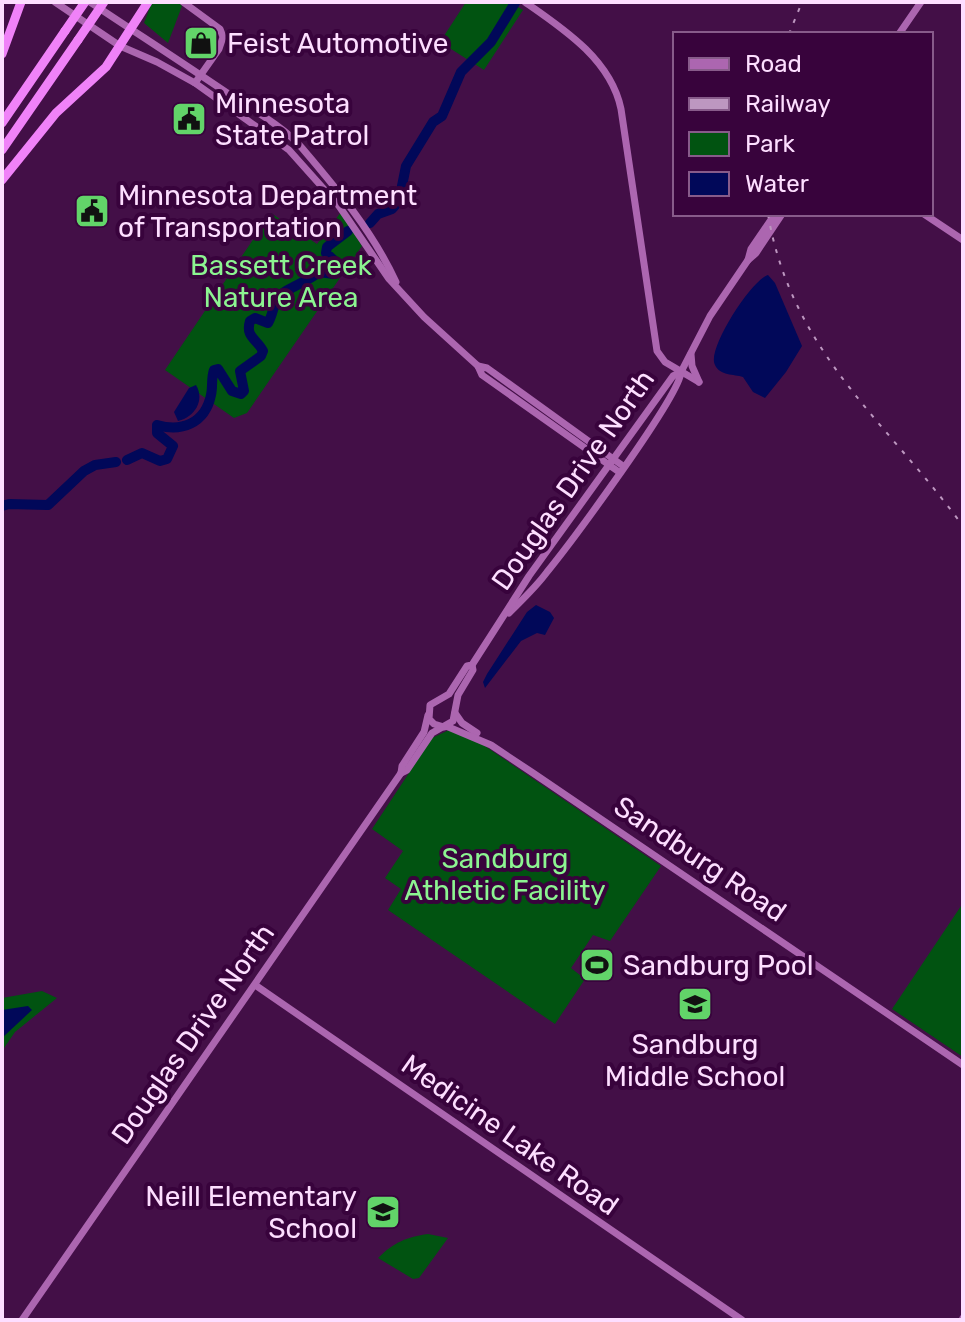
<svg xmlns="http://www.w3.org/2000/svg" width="965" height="1322" font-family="Rubik,sans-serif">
<rect width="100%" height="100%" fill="#430f47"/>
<g fill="#015311">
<path d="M 152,2 L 179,2 L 182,6 L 168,43 L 144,23 Z"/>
<path d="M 466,2 L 510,2 L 523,10 L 484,70 L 440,42 Z"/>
<path d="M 341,212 L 362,246 L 247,413 L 234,418 L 165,370 L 271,213 L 317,244 Z"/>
<path d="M 449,730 L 479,742 L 661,866 L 610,941 L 593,935 L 571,968 L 585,979 L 555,1024 L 388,910 L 401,889 L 385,878 L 403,851 L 372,829 L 432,738 Z"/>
<path d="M 963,903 L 963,1057 L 892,1009 Z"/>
<path d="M 42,991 L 57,998 L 15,1032 L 2,1051 L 2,998 Z"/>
<path d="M 428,1234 L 448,1238 L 419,1278 L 413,1279 L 378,1258 C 394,1242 407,1237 428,1234 Z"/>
</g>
<g fill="#010859">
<path d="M 768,275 L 775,283 L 802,346 L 786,372 L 765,398 L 753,392 L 743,377 C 734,374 720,376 715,365 C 706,350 752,279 768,275 Z"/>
<path d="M 196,385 C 205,400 195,417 178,421 L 174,412 L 189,388 Z"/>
<path d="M 536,605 L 550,612 L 554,618 L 545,635 L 537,633 L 521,641 L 485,688 L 483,682 L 487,674 L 527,612 Z"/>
<path d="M 28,1006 L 32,1010 L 2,1038 L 2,1010 Z"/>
</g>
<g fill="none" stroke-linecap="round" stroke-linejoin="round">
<g stroke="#010859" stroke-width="10">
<path d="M 370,223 L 378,214 L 392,209 L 399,201 L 406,166 L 433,122 L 442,116 L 461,72 L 491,42 L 515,3"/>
<path d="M 127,460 L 142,453 L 160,461 L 167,459 L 173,446 L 157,433 L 157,425 C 181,432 205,424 211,395 C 213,386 211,378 214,370 L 218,369 L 232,391 L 241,394 L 244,391 L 240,371 L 261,356 L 263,351 C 257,339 245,337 250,321 L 255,318 L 268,323 C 273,315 273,305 278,298 C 285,288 308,282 319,272 L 334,274 L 338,264 L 326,253 L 327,247 L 348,231"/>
<path d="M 2,506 L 9,504 L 48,505 L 84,471 L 95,465 L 116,462"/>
</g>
<g stroke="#ac66b0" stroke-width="7">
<path d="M 55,2 L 120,46 L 157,62 L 195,83 L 289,150 L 339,206 L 389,279 L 424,317 L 478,366 L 482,375 L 619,472"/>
<path d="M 90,2 C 138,34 186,65 233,97 C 255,111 285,128 302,148 C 337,189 373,232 396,282"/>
<path d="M 183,2 L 220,29 L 223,37 L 219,49 L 195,83"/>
<path d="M 525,2 C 564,29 611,60 621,109 L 657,351 L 665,362 L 699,382"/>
<path d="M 899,34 L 921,2"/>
<path d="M 775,214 L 751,249 L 748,260 L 756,253 L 782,214"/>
<path d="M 924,214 L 963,240"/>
<path d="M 691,354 L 692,366 L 699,382"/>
<path d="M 478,366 L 487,368 L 623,466"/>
<path d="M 509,613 C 522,600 536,587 547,572 C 569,545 680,396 681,372 L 710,316 L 748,260"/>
<path d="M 455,713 L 462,723 L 477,733"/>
<path d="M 446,726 L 491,745 L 533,773 L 963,1065"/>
<path d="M 444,727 L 434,724 L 429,719 L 430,705 L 449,694 L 467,666 L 472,665 L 529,576 L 673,376 L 681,372"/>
<path d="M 401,773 L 407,770 L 432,733 L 453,721 L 458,695 L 473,670 L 472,665"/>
<path d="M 255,985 L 742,1320"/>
<path d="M 22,1320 L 401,773 L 402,766 L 424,732 L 428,715"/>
<path d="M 962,1320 L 963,1318"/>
</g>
<g stroke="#f082f8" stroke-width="9">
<path d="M 2,54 L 21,2"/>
<path d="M 2,123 L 65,31"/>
<path d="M 2,150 L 78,40"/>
<path d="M 2,180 L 56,113 L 106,67 L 148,2"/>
</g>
<g stroke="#bd97c0" stroke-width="2" stroke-dasharray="4 8" stroke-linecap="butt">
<path d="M 789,34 L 802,2"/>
<path d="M 768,214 C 791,351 886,421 963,526"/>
</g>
<g stroke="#f082f8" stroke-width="9">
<path d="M 65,31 L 85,2"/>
<path d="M 78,40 L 104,2"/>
</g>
</g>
<defs>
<g id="shop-square" transform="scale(1.8)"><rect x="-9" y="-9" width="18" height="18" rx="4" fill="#62d469" stroke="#38033c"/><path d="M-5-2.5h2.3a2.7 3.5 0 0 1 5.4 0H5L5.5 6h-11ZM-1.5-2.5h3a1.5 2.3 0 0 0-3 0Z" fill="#111"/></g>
<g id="civic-square" transform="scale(1.8)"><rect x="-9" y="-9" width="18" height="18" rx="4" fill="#62d469" stroke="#38033c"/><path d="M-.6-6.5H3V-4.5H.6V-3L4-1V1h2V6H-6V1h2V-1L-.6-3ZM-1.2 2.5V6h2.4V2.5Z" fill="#111"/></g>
<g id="stadium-square" transform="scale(1.8)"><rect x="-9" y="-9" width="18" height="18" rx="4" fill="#62d469" stroke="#38033c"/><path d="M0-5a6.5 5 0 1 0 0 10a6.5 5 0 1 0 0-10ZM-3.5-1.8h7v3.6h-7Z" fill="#111"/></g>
<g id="school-square" transform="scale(1.8)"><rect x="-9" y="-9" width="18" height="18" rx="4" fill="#62d469" stroke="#38033c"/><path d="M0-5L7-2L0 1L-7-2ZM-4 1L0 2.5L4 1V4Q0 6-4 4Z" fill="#111"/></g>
</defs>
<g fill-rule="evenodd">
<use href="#shop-square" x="201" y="43"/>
<use href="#civic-square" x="189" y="119"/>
<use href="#civic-square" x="92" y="211"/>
<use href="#stadium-square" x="597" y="965"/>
<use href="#school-square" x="695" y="1004"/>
<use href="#school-square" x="383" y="1212"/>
</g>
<g text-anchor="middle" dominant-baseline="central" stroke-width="8" stroke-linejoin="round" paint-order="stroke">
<g font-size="28" fill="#fddeff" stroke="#38033c" text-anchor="start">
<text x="227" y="43">Feist Automotive</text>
<text x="215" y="103">Minnesota<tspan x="215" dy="32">State Patrol</tspan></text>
<text x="118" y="195">Minnesota Department<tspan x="118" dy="32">of Transportation</tspan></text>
<text x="623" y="965">Sandburg Pool</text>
<text x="695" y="1044" text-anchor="middle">Sandburg<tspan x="695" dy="32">Middle School</tspan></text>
<text x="357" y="1196" text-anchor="end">Neill Elementary<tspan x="357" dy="32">School</tspan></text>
</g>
<g font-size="28" fill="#8cf491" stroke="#38033c">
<text x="281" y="265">Bassett Creek<tspan x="281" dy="32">Nature Area</tspan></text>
<text x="505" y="858">Sandburg<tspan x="505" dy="32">Athletic Facility</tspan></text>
</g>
<g font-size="28" fill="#fddeff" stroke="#38033c">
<text transform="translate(573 480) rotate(-55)">Douglas Drive North</text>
<text transform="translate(700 859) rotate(34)">Sandburg Road</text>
<text transform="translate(193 1034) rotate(-55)">Douglas Drive North</text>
<text transform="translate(510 1135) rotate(35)">Medicine Lake Road</text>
</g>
</g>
<rect width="965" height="1322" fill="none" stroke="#fddeff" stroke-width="8"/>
<rect x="673" y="32" width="260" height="184" fill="#38033c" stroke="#875b8a" stroke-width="2"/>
<rect x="689" y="58" width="40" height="12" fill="#ac66b0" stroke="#875b8a" stroke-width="2"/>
<text x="745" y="72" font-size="24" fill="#fddeff">Road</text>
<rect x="689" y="98" width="40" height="12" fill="#bd97c0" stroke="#875b8a" stroke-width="2"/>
<text x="745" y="112" font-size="24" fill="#fddeff">Railway</text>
<rect x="689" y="132" width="40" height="24" fill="#015311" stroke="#875b8a" stroke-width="2"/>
<text x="745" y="152" font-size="24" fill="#fddeff">Park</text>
<rect x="689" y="172" width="40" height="24" fill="#010859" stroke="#875b8a" stroke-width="2"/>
<text x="745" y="192" font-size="24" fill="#fddeff">Water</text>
</svg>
